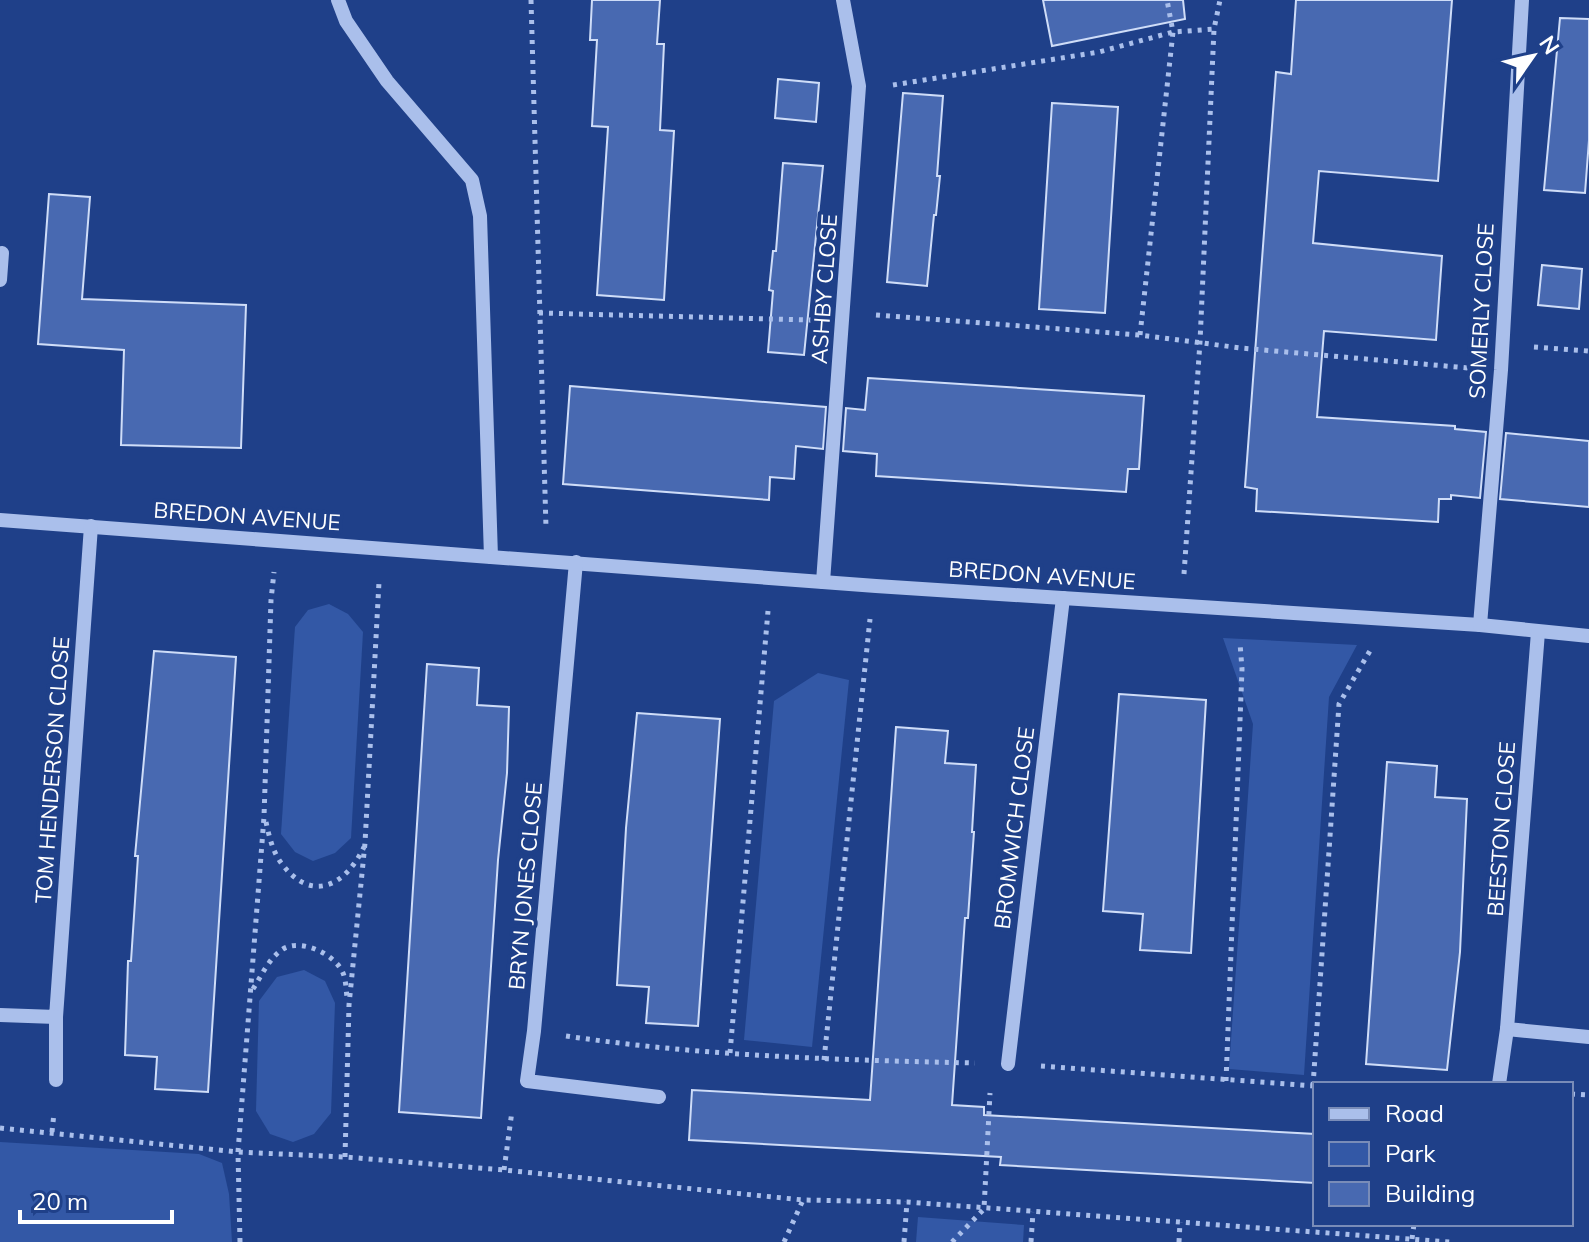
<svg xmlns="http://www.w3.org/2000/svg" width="1589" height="1242" font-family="Mulish,sans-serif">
<rect width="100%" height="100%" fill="#1f4089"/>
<g fill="#3358a6">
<path d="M 329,604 L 348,614 L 363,632 L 351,838 L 335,853 L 313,861 L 295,852 L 281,834 L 295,627 L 308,610 Z"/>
<path d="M 1223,638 L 1357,645 L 1329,697 L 1304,1075 L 1229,1069 L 1253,724 Z"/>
<path d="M 818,673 L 849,680 L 812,1047 L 744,1040 L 774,701 Z"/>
<path d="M 304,970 L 325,981 L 335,1003 L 331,1113 L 314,1134 L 293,1142 L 270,1134 L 256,1111 L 259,1001 L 277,977 Z"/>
<path d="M 0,1142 L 199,1154 L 222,1163 L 229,1194 L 232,1242 L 0,1242 Z"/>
<path d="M 918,1217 L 1024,1225 L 1023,1242 L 916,1242 Z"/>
</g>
<g fill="#4869b1" stroke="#cfddf8" stroke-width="2">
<path d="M 592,0 L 660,0 L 657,44 L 664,44 L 660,130 L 674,131 L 664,300 L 597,295 L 608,127 L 592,126 L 597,40 L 590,40 Z"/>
<path d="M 1043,0 L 1183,0 L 1185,19 L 1052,46 Z"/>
<path d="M 1296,0 L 1452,0 L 1438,181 L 1319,171 L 1313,243 L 1442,256 L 1436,340 L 1324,331 L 1317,417 L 1455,426 L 1455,429 L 1486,432 L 1480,498 L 1451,495 L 1451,499 L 1439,499 L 1438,522 L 1256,511 L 1257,489 L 1245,487 L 1276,72 L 1291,74 Z"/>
<path d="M 1560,18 L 1589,19 L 1589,140 L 1585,193 L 1544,190 Z"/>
<path d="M 778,79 L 819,83 L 816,122 L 775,118 Z"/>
<path d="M 903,93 L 943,96 L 937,176 L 940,176 L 936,215 L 934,215 L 927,286 L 887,282 Z"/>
<path d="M 1052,103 L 1118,107 L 1105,313 L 1039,309 Z"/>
<path d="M 783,163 L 823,166 L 804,355 L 768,352 L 773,291 L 769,290 L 773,251 L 776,251 Z"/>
<path d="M 49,194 L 90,197 L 82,299 L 246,305 L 241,448 L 121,445 L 124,350 L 38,344 Z"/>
<path d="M 1542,265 L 1582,269 L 1579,309 L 1538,305 Z"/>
<path d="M 868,378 L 1144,396 L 1139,469 L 1128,469 L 1126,492 L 876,476 L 877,454 L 843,451 L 846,408 L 865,410 Z"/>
<path d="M 570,386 L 826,407 L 823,449 L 796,446 L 794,479 L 770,477 L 769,500 L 563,484 Z"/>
<path d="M 1506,433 L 1589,441 L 1589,507 L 1500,499 Z"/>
<path d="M 154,651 L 236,657 L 208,1092 L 155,1089 L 157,1057 L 125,1055 L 128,961 L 131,961 L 138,856 L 135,856 Z"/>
<path d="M 427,664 L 479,668 L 477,705 L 509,707 L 507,773 L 498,860 L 481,1118 L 399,1112 Z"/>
<path d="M 1119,694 L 1206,700 L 1191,953 L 1140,950 L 1143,914 L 1103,911 Z"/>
<path d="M 637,713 L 720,719 L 698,1026 L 646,1023 L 649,987 L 617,985 L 626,828 Z"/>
<path d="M 896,727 L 948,731 L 945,763 L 976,765 L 972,832 L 974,832 L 968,918 L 965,918 L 952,1105 L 984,1107 L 984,1115 L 1315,1134 L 1315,1183 L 1000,1165 L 1001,1157 L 689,1140 L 692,1090 L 870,1100 Z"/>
<path d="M 1387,762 L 1437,766 L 1435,797 L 1467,799 L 1460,952 L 1447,1070 L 1366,1064 Z"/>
</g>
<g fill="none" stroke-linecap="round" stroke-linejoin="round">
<g stroke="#aabfeb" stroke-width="5" stroke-dasharray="4 6" stroke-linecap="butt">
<path d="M 531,0 L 546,528"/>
<path d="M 893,85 L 1099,52 L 1173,32 L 1214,29"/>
<path d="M 539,313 L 811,320"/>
<path d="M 876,315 L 1140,335 L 1241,348 L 1468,368"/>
<path d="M 1140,335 L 1173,32 L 1167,0"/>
<path d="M 1534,347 L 1589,351"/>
<path d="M 1184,574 L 1200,342 L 1214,29 L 1220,0"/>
<path d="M 266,822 C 269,836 273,853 282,864 C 312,904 346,885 364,847"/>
<path d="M 253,989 C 262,975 269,958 283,949 C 301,938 335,954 343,973 C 346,980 346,990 347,997"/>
<path d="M 566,1036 C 702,1056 838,1060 975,1063"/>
<path d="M 730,1053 L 768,611"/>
<path d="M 824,1060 L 870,619"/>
<path d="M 1041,1066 L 1315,1086"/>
<path d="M 1226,1081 L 1242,669 L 1240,643"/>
<path d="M 1313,1086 L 1339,704 L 1371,649"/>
<path d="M 1571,1094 L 1589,1095"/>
<path d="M 0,1128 L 238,1152 L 345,1157 L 504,1170 L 803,1200 L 907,1202 L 1450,1242"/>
<path d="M 52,1132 L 54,1113"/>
<path d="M 345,1157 L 349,1005 L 365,843 L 379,582"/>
<path d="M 504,1170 L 512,1111"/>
<path d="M 1412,1239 L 1414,1224"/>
<path d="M 240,1242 L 238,1152 L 264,817 L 271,600 L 274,572"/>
<path d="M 784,1242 L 803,1200"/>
<path d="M 904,1242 L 907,1202"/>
<path d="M 952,1242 L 984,1209 L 990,1093"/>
<path d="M 1031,1242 L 1033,1212"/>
<path d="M 1179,1242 L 1180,1222"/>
</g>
<g stroke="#aabfeb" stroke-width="14">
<path d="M 338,0 L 346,21 L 387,81 L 472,180 L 480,216 L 491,557"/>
<path d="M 0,280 L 2,253"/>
<path d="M 0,520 L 876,586 L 1480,625 L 1589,636"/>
<path d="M 576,562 L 534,1031 L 527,1081 L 659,1097"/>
<path d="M 823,582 L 859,86 L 843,0"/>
<path d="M 1480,625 L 1501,370 L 1522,0"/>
<path d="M 1538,632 L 1507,1029 L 1589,1037"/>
<path d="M 0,1015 L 56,1017 L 91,526"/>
<path d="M 1008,1064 L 1063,598"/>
<path d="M 56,1080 L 56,1017"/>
<path d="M 1499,1084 L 1507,1029"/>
</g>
</g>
<g text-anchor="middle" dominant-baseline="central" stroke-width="8" stroke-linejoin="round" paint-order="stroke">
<g font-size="22" fill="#fff" stroke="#1f4089">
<text transform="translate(824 289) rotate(-86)">ASHBY CLOSE</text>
<text transform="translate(1481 311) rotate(-87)">SOMERLY CLOSE</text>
<text transform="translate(247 516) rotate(4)">BREDON AVENUE</text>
<text transform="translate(1042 575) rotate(4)">BREDON AVENUE</text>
<text transform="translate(52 770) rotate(-86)">TOM HENDERSON CLOSE</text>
<text transform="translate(1014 828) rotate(-83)">BROMWICH CLOSE</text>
<text transform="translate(1501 829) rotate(-86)">BEESTON CLOSE</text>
<text transform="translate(525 886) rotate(-85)">BRYN JONES CLOSE</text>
</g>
</g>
<rect x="1313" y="1082" width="260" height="144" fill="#1f4089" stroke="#798cb8" stroke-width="2"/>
<rect x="1329" y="1108" width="40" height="12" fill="#aabfeb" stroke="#798cb8" stroke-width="2"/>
<text x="1385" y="1122" font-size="24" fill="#ffffff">Road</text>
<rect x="1329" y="1142" width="40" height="24" fill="#3358a6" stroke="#798cb8" stroke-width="2"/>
<text x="1385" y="1162" font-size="24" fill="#ffffff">Park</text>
<rect x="1329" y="1182" width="40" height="24" fill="#4869b1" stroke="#798cb8" stroke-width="2"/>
<text x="1385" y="1202" font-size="24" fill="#ffffff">Building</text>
<g transform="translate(1533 56) rotate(56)" stroke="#1f4089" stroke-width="6" paint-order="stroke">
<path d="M0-6L14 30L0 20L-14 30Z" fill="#ffffff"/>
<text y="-12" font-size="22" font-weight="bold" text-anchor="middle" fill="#ffffff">N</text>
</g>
<path d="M20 1210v12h152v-12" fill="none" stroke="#ffffff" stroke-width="4"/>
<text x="32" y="1210" font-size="24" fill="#ffffff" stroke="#1f4089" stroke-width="6" paint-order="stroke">20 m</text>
</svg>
